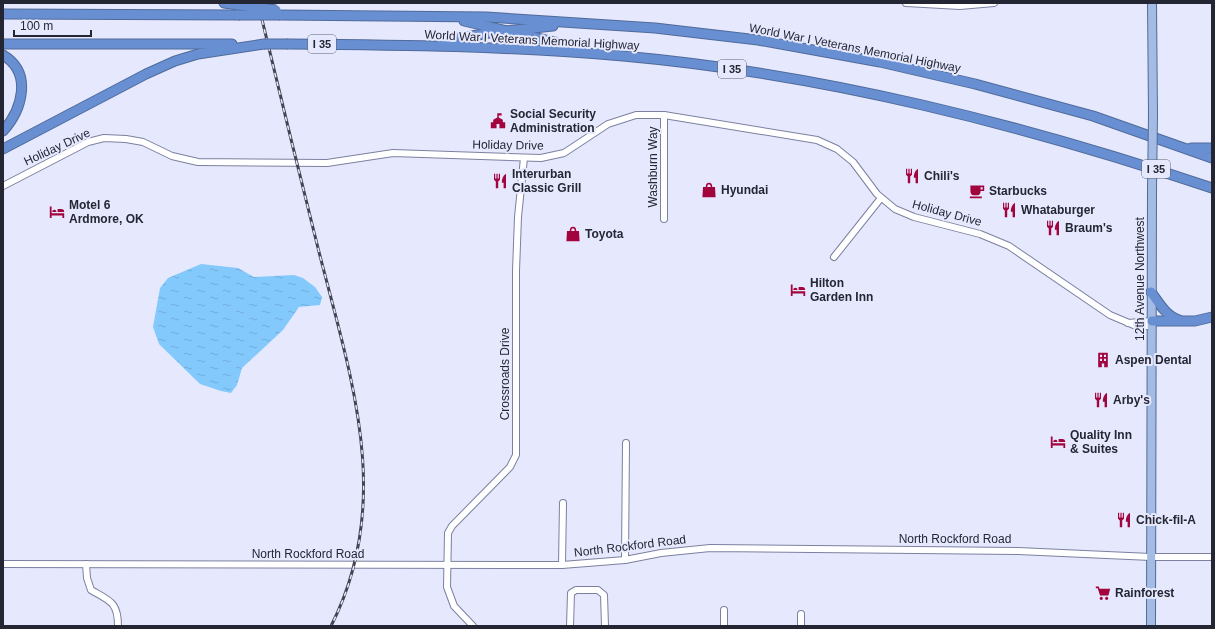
<svg xmlns="http://www.w3.org/2000/svg" width="1215" height="629" font-family="Arial,sans-serif">
<defs>
<pattern id="water-ripples" width="26" height="14" patternUnits="userSpaceOnUse"><rect width="26" height="14" fill="#84c9fc"/><path d="M2 4q2-2 4 0t4 0M15 11q2-2 4 0t4 0" fill="none" stroke="#72acd8"/></pattern>
</defs>
<rect width="100%" height="100%" fill="#e6e9fe"/>
<path fill="url(#water-ripples)" d="M 201,264 L 238,268 L 254,277 L 294,275 L 303,278 L 315,287 L 322,297 L 320,305 L 299,307 L 283,330 L 242,368 L 237,385 L 231,393 L 221,391 L 200,384 L 159,344 L 153,327 L 160,288 L 168,278 Z"/>
<g fill="none" stroke-linecap="round" stroke-linejoin="round">
<g stroke="#7b809f" stroke-width="8">
<g id="minor">
<path d="M 906,3 L 960,6 L 994,3"/>
<path d="M 3,186 L 88,142 L 104,138 L 126,139 L 143,142 L 172,156 L 198,162 L 327,163 L 393,153 L 541,158 L 564,153 L 608,124 L 636,115 L 664,115 L 817,140 L 837,149 L 853,162 L 877,194 L 895,209 L 914,217 L 980,234 L 1009,246 L 1110,315 L 1136,326 L 1152,326"/>
<path d="M 664,219 L 664,115"/>
<path d="M 834,257 L 881,198"/>
<path d="M 1128,323 L 1152,321"/>
<path d="M 625,560 L 626,443"/>
<path d="M 3,564 L 562,565 L 625,560 L 661,553 L 710,548 L 1018,551 L 1151,557 L 1212,557"/>
<path d="M 86,564 L 87,578 L 91,590 C 110,601 118,602 118,626"/>
<path d="M 562,565 L 563,503"/>
<path d="M 724,610 L 724,626"/>
<path d="M 801,614 L 801,626"/>
<path d="M 473,626 L 454,606 L 447,587 L 448,533 L 452,526 L 510,467 L 516,455 L 516,271 L 518,217 L 524,158"/>
<path d="M 570,626 L 571,593 L 576,590 L 598,590 L 604,595 L 605,626"/>
</g>
</g>
<g stroke="#506a9a" stroke-width="10">
<g id="major">
<path d="M 1152,3 L 1153,114"/>
<path d="M 1151,626 L 1152,189"/>
</g>
</g>
<g stroke="#506a9a" stroke-width="11">
<g id="highway">
<path d="M 224,3 L 239,5"/>
<path d="M 3,14 L 238,15"/>
<path d="M 280,15 L 486,17 L 655,28 L 758,40 L 880,62 L 975,84 L 1093,116 L 1212,158"/>
<path d="M 464,21 L 580,48"/>
<path d="M 443,41 L 495,32 L 553,26"/>
<path d="M 3,44 L 232,44"/>
<path d="M 288,44 C 400,45 511,46 623,56 C 824,74 1021,124 1212,188"/>
<path d="M 3,55 C 33,73 22,110 3,131"/>
<path d="M 1191,148 L 1212,148"/>
<path d="M 3,149 L 146,74 L 175,61 L 198,54 L 264,44"/>
<path d="M 1151,292 C 1159,303 1166,316 1179,320"/>
<path d="M 1152,321 L 1195,321 L 1212,317"/>
</g>
</g>
<use href="#minor" stroke="#fff" stroke-width="6"/>
<use href="#major" stroke="#a4bce3" stroke-width="8"/>
<use href="#highway" stroke="#688fd1" stroke-width="9"/>
<g stroke="#424452" stroke-width="3">
<path id="rail" d="M 258,3 C 277,83 297,164 317,244 C 349,372 396,499 331,626"/>
</g>
<use href="#rail" stroke="#e6e9fe" stroke-width="1.5" stroke-dasharray="4.5" stroke-linecap="butt"/>
<g stroke="#506a9a" stroke-width="10" stroke-linecap="butt">
<path id="major-bridge" d="M 1152,189 L 1153,114"/>
</g>
<g stroke="#506a9a" stroke-width="11" stroke-linecap="butt">
<g id="highway-bridge">
<path d="M 239,5 L 276,10"/>
<path d="M 238,15 L 280,15"/>
<path d="M 264,44 L 288,44"/>
</g>
</g>
<use href="#major-bridge" stroke="#a4bce3" stroke-width="8"/>
<use href="#highway-bridge" stroke="#688fd1" stroke-width="9"/>
</g>
<defs>
<g id="civic-bare" transform="scale(1.2)"><path d="M-.6-6.5H3V-4.5H.6V-3L4-1V1h2V6H-6V1h2V-1L-.6-3ZM-1.2 2.5V6h2.4V2.5Z" fill="#a2043e" stroke="#e6e9fe" stroke-width="2.5" paint-order="stroke"/></g>
<g id="restaurant-bare" transform="scale(1.2)"><path d="M-5-6h1v4h1v-4h1v4h1v-4h1v5L-1.5 .5V6h-2V.5L-5-1ZM5-6V6H3V1.5H1.5Q1.5-4 5-6Z" fill="#a2043e" stroke="#e6e9fe" stroke-width="2.5" paint-order="stroke"/></g>
<g id="shop-bare" transform="scale(1.2)"><path d="M-5-2.5h2.3a2.7 3.5 0 0 1 5.4 0H5L5.5 6h-11ZM-1.5-2.5h3a1.5 2.3 0 0 0-3 0Z" fill="#a2043e" stroke="#e6e9fe" stroke-width="2.5" paint-order="stroke"/></g>
<g id="cafe-bare" transform="scale(1.2)"><path d="M-5.5-4.5H6V0H3Q3 3.5 0 3.5H-2.5Q-5.5 3.5-5.5 0ZM3-3.2v2h1.7v-2ZM-6 4.5H4V6H-6Z" fill="#a2043e" stroke="#e6e9fe" stroke-width="2.5" paint-order="stroke"/></g>
<g id="hotel-bare" transform="scale(1.2)"><path d="M-6-4.5h1.5V1H6V5H4.5V3h-9V5H-6ZM-4 0a1.8 1.8 0 1 1 3.6 0ZM.5 0V-2.5h3Q6-2.5 6 0Z" fill="#a2043e" stroke="#e6e9fe" stroke-width="2.5" paint-order="stroke"/></g>
<g id="building-bare" transform="scale(1.2)"><path d="M-4-6H4V6H1V3H-1V6H-4ZM-2.5-4.3h1.7v1.8h-1.7ZM.8-4.3h1.7v1.8H.8ZM-2.5-1h1.7V.8h-1.7ZM.8-1h1.7V.8H.8Z" fill="#a2043e" stroke="#e6e9fe" stroke-width="2.5" paint-order="stroke"/></g>
<g id="supermarket-bare" transform="scale(1.2)"><path d="M-6-5.5h2.5l.6 2H6L4.5 2H-2.5L-4.4-4H-6ZM-1.5 3.2a1.3 1.3 0 1 0 .1 0ZM3 3.2a1.3 1.3 0 1 0 .1 0Z" fill="#a2043e" stroke="#e6e9fe" stroke-width="2.5" paint-order="stroke"/></g>
</defs>
<g fill-rule="evenodd">
<use href="#civic-bare" x="498" y="121"/>
<use href="#restaurant-bare" x="912" y="176"/>
<use href="#restaurant-bare" x="500" y="181"/>
<use href="#shop-bare" x="709" y="190"/>
<use href="#cafe-bare" x="977" y="191"/>
<use href="#restaurant-bare" x="1009" y="210"/>
<use href="#hotel-bare" x="57" y="212"/>
<use href="#restaurant-bare" x="1053" y="228"/>
<use href="#shop-bare" x="573" y="234"/>
<use href="#hotel-bare" x="798" y="290"/>
<use href="#building-bare" x="1103" y="360"/>
<use href="#restaurant-bare" x="1101" y="400"/>
<use href="#hotel-bare" x="1058" y="442"/>
<use href="#restaurant-bare" x="1124" y="520"/>
<use href="#supermarket-bare" x="1103" y="593"/>
</g>
<g text-anchor="middle" dominant-baseline="central" stroke-width="4" stroke-linejoin="round" paint-order="stroke">
<g fill="#e6e9fe" stroke="#5e6070" stroke-width="1">
<rect x="308" y="35" width="28" height="18" rx="3"/>
<rect x="718" y="60" width="28" height="18" rx="3"/>
<rect x="1142" y="160" width="28" height="18" rx="3"/>
</g>
<g font-size="11" font-weight="bold" fill="#242633">
<text x="322" y="44">I 35</text>
<text x="732" y="69">I 35</text>
<text x="1156" y="169">I 35</text>
</g>
<g font-size="12" fill="#242633" stroke="#e6e9fe">
<text transform="translate(532 40) rotate(3)">World War I Veterans Memorial Highway</text>
<text transform="translate(855 48) rotate(11)">World War I Veterans Memorial Highway</text>
<text transform="translate(508 145) rotate(1)">Holiday Drive</text>
<text transform="translate(57 147) rotate(-25)">Holiday Drive</text>
<text transform="translate(653 167) rotate(-90)">Washburn Way</text>
<text transform="translate(947 213) rotate(15)">Holiday Drive</text>
<text transform="translate(1140 279) rotate(-90)">12th Avenue Northwest</text>
<text transform="translate(505 374) rotate(-90)">Crossroads Drive</text>
<text x="955" y="539">North Rockford Road</text>
<text transform="translate(630 546) rotate(-7)">North Rockford Road</text>
<text x="308" y="554">North Rockford Road</text>
</g>
<g font-size="12" font-weight="bold" fill="#242633" stroke="#e6e9fe" text-anchor="start">
<text x="510" y="114">Social Security<tspan x="510" dy="14">Administration</tspan></text>
<text x="512" y="174">Interurban<tspan x="512" dy="14">Classic Grill</tspan></text>
<text x="924" y="176">Chili's</text>
<text x="721" y="190">Hyundai</text>
<text x="989" y="191">Starbucks</text>
<text x="69" y="205">Motel 6<tspan x="69" dy="14">Ardmore, OK</tspan></text>
<text x="1021" y="210">Whataburger</text>
<text x="1065" y="228">Braum's</text>
<text x="585" y="234">Toyota</text>
<text x="810" y="283">Hilton<tspan x="810" dy="14">Garden Inn</tspan></text>
<text x="1115" y="360">Aspen Dental</text>
<text x="1113" y="400">Arby's</text>
<text x="1070" y="435">Quality Inn<tspan x="1070" dy="14">&amp; Suites</tspan></text>
<text x="1136" y="520">Chick-fil-A</text>
<text x="1115" y="593">Rainforest</text>
</g>
</g>
<rect width="1215" height="629" fill="none" stroke="#242633" stroke-width="8"/>
<path d="M14 30v6h77v-6" fill="none" stroke="#242633" stroke-width="2"/>
<text x="20" y="30" font-size="12" fill="#242633" stroke="#e6e9fe" stroke-width="3" paint-order="stroke">100 m</text>
</svg>
